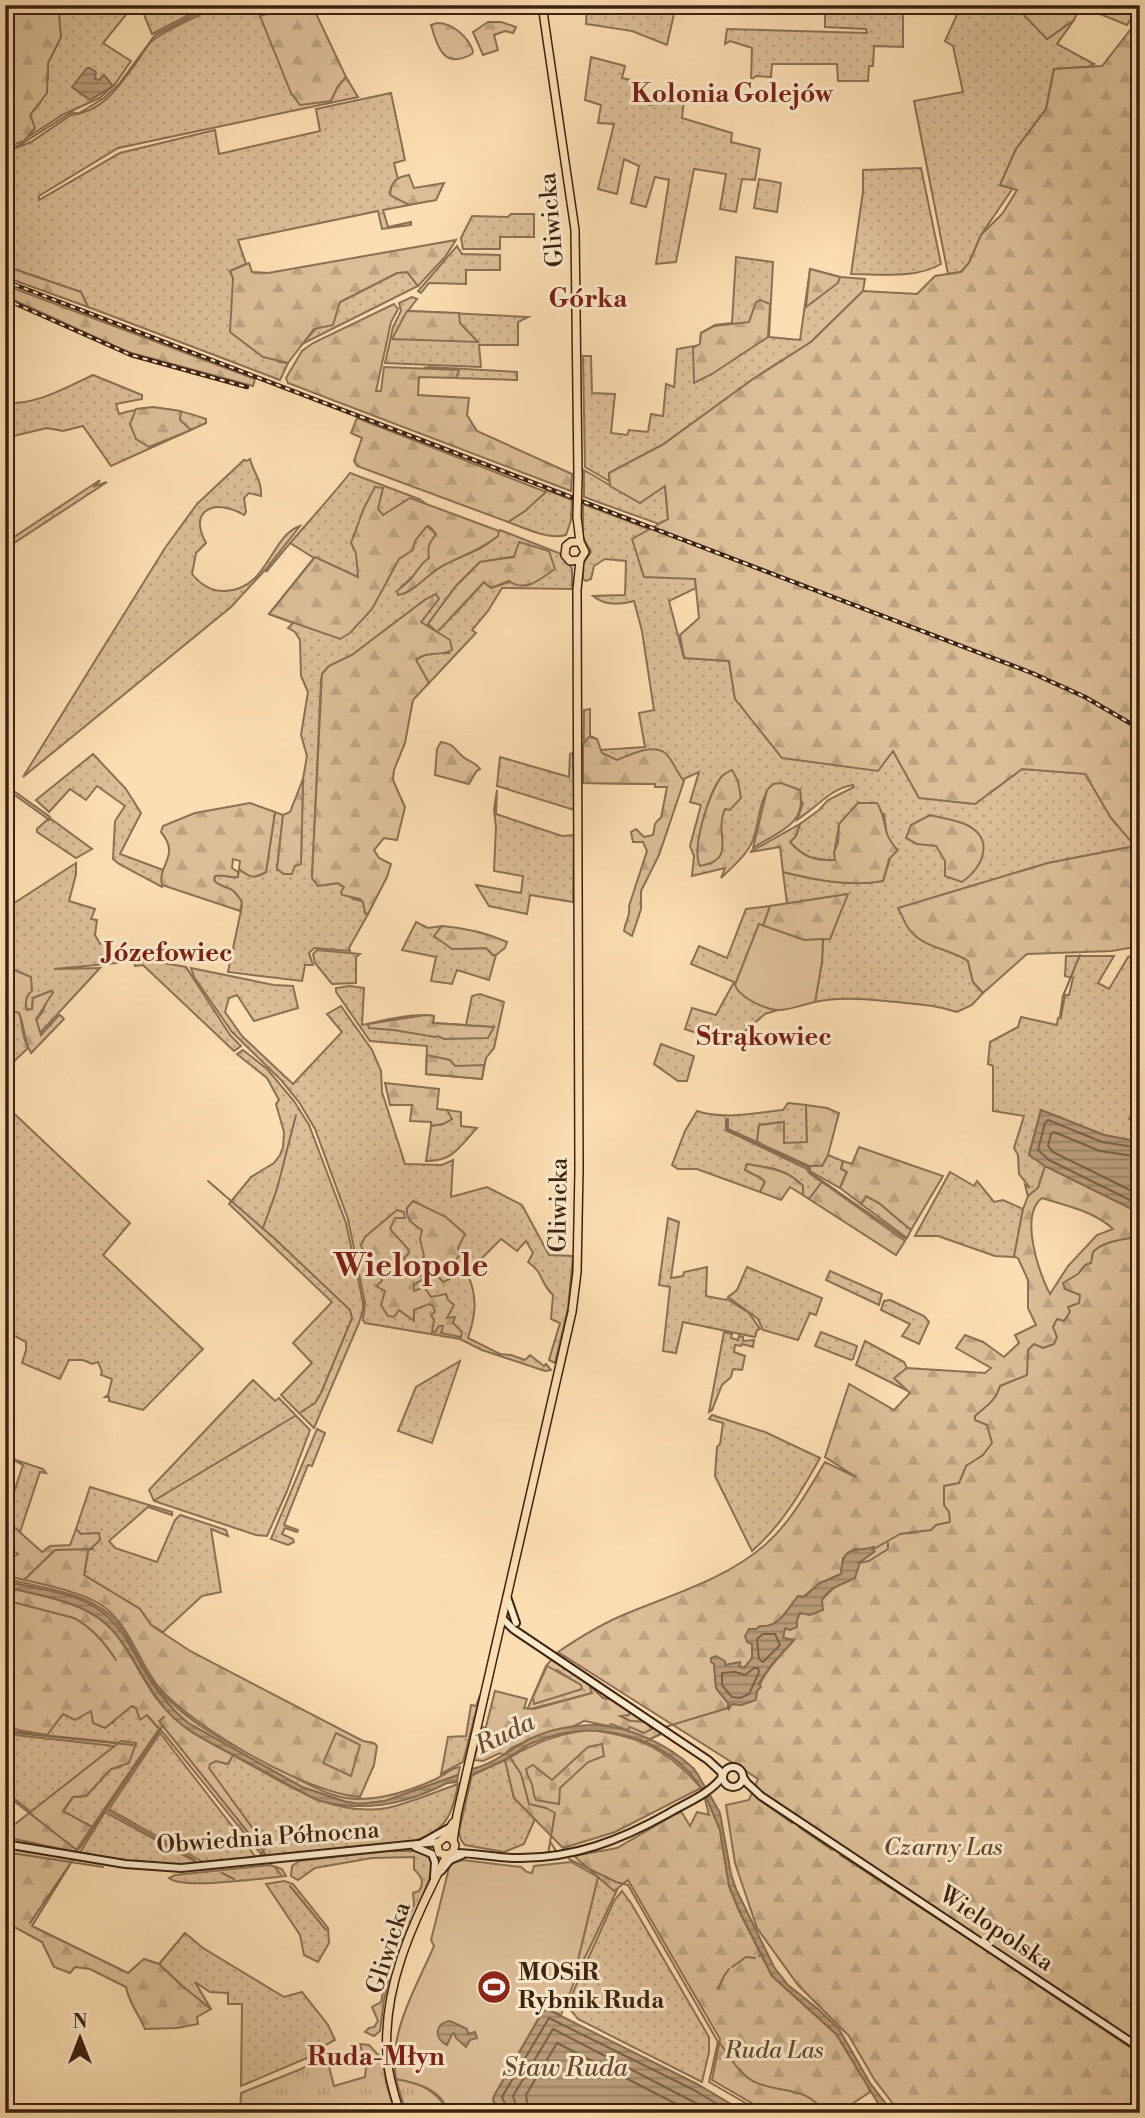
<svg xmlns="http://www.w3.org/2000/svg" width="1145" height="2118" font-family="'Libre Bodoni',serif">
<defs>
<pattern id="grass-dots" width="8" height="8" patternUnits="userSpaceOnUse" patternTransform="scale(1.75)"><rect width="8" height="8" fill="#dbbe96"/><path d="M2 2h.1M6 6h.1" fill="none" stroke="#bda380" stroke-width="1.8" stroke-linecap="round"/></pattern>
<pattern id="forest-firs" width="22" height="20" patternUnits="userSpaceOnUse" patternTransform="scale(1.75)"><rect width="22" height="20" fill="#dbbe96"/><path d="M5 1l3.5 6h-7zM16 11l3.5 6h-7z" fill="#bda380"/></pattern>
<pattern id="cemetery-stones" width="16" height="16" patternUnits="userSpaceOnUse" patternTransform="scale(1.75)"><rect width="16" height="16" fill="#dbbe96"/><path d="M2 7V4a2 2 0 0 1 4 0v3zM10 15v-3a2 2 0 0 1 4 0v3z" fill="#bda380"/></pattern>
<pattern id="park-tufts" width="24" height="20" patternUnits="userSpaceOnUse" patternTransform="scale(1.75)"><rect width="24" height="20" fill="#dbbe96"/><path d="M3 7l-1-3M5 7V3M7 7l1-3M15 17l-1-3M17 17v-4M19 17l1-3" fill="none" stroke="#bda380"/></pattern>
<pattern id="water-rules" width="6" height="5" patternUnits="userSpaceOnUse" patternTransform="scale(1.75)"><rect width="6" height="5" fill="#ba9e7a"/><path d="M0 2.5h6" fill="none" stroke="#988063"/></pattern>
</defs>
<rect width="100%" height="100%" fill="#fbdeb1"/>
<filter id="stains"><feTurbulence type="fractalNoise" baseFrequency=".00286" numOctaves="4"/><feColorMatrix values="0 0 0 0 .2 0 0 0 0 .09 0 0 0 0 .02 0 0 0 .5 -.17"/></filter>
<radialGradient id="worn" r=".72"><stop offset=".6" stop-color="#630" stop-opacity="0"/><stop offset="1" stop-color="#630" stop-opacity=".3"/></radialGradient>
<g fill="url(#grass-dots)" stroke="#8c7053" stroke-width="2" fill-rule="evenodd">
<path d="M 58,5 L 134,5 L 103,43 L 131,61 L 115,84 L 100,98 L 64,114 L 28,137 L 35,128 L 30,115 L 40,103 L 48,78 L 48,63 L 61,37 Z"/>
<path d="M 140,5 L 208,5 L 152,34 Z"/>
<path d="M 220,5 L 299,5 L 260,17 L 338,86 L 346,77 L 358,97 L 118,148 L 39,196 L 39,200 L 120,153 L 215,130 L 219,154 L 320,131 L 316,109 L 391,93 L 405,160 L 394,163 L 398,179 L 391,187 L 390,194 L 409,205 L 383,210 L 388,227 L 411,222 L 411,225 L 382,229 L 378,211 L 238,240 L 246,264 L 230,271 L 279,362 L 288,363 L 280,380 L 88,307 L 81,292 L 5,266 L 5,152 L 31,142 L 71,115 C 106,111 120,84 139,59 C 143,53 147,45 152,41 C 164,30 203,14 220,5 Z"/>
<path d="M 587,5 L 676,5 L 667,45 L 632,31 L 586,24 Z"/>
<path d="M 825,5 L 903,5 L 903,47 L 874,46 L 873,66 L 869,66 L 868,81 L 838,81 L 837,64 L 772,64 L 771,77 L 756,76 L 751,80 L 752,48 L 730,41 L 725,44 L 727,29 L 867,33 L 866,29 L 825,27 Z"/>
<path d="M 956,5 L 1022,5 L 1047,39 L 1074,20 L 1057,44 L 1094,64 L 1088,67 L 1054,69 L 1046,109 L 1016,149 L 1000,185 L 1013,188 L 981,235 L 969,263 L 961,272 L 948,274 L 914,101 L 963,92 L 953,46 L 945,41 L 960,8 Z"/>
<path d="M 591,57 L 625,66 L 622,78 L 640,82 L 636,102 L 652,105 L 655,94 L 684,100 L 682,118 L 732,133 L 731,142 L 760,149 L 755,180 L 742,179 L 736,212 L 720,209 L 726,174 L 694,169 L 676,262 L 656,264 L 669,180 L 655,177 L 646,207 L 631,203 L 639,166 L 624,159 L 617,194 L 598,189 L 614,124 L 598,123 L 601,105 L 585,100 Z"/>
<path d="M 921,168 L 941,264 C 916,279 879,274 851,274 L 863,192 L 863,170 Z"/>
<path d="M 759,179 L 781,183 L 777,212 L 754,208 Z"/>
<path d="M 511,214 L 534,214 L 534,237 L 500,237 L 500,249 L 463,249 L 461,238 L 472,216 L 508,217 Z"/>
<path d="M 457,246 L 462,254 L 500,255 L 500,270 L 466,270 L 466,284 L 429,283 L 421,293 L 418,291 Z"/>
<path d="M 736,257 L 773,262 L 769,337 L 800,340 L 810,269 L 840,277 L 865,279 L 863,291 L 811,342 L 753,379 L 662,445 L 609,473 L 609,481 L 585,467 L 583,356 L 591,356 L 592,393 L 615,394 L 611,433 L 627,435 L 629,430 L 648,432 L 651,414 L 663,416 L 666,384 L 674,387 L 677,349 L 700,345 L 701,333 L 715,325 L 732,323 Z"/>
<path d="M 407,272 L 418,286 L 302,344 L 340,302 L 397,273 Z"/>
<path d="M 412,297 L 417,299 L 408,311 L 528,317 L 518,322 L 518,345 L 479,345 L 481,367 L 385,363 L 393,327 L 401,311 L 399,303 Z"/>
<path d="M 429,367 L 517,372 L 517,380 L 456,378 L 459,370 L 424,368 Z"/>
<path d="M 93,375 L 142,395 L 142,399 L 116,404 L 119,414 C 150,404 176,408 206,419 L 206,423 L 111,466 L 83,426 L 63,431 L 47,428 L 5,438 L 5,403 C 37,405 65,388 93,375 Z"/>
<path d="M 250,459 C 253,472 262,480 261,496 L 249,493 L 244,498 L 246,512 L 244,515 C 216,498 187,509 206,543 L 196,553 L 192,574 C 200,584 212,592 225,591 C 269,589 270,536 300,526 L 266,569 L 231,607 L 23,777 L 165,548 L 197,504 L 244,460 L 247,461 Z"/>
<path d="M 584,470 L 639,502 L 665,486 L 668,519 L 659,524 L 584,497 Z"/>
<path d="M 350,473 L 419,499 L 425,503 L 427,526 L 436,534 C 434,541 432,552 429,557 C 424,566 410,580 401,587 L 404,594 C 418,585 430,572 445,564 C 463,555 490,549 500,530 L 559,553 L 572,568 L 572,589 L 502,588 L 488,611 L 472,630 L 476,633 L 429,683 L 416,660 L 428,653 L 449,653 L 421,622 L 438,599 L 426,599 L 352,655 L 329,666 L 322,674 L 321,681 L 312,878 L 318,886 L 338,883 L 344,887 L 351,898 L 364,902 L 365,913 L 368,914 L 349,948 L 350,951 L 314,948 L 309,953 L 313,965 L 305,965 L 302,981 L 228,972 L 242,906 L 232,890 L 214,882 L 215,876 C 223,874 229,878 238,877 L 239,869 C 251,878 253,879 266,872 L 275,812 L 283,815 L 277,870 L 301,863 L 303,779 L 307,756 L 301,735 L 308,692 L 301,676 L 300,640 L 295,632 L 288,628 L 293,623 L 269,614 L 314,558 L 290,543 L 266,572 C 293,538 323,507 350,473 ZM 548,551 L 554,568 L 491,588 L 484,582 L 454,615 L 428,624 L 456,586 L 480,562 Z"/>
<path d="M 100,480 L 95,486 L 107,482 L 5,549 L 5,543 Z"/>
<path d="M 546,490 L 572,500 L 571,520 L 566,535 C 549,540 524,528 508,522 L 525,511 Z"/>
<path d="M 583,504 L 656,532 L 695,578 L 696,588 L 669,601 L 684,658 L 729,661 L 735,699 L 893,751 L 919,797 L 975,804 L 1022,769 L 1085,773 L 1111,818 L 1136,846 L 1048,863 L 899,908 C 917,950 936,939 968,961 L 973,982 L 983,993 L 972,1005 L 957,1012 C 933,1004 911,1004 886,1001 C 862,999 839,997 815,1002 L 822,962 L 823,939 L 830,939 L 847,894 L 787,904 L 783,872 C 815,880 850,887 883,881 L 890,859 L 884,814 L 839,824 C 838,836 833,849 835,860 C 815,861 803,857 790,842 L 796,836 L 800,824 L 819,810 L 828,800 L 854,787 L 853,785 C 831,788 816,808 797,820 L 803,803 L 773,784 C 758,800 760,820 753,840 C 747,855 732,867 721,878 L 725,868 L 692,876 L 694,856 L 690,846 L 701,805 L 690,802 L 699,772 L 666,787 L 655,787 L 655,784 L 583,783 L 584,710 L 590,709 L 590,736 L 597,739 L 600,750 L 645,747 L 639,713 L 654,710 L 642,631 L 634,601 C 620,605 605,606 593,596 L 625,595 L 626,561 L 605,559 L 594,566 L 591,579 L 586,581 L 583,579 L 583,564 L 591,552 L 583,537 Z"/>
<path d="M 573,753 L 574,810 L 497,786 L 500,757 L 569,777 L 570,754 Z"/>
<path d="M 93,754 L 126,789 L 141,813 L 120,854 L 163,870 L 162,887 L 119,864 L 113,859 L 115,821 L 125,806 L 97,786 L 86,800 L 70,789 L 49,812 L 36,800 Z"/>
<path d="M 10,790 L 15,792 L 50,817 L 49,820 L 51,819 L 92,849 L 76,858 L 37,832 L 37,829 L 48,819 L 16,796 L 12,795 L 5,801 L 5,794 Z"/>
<path d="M 497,790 L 496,814 L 562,836 L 574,835 L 573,902 L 530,895 L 527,914 L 489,906 L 476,885 L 521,893 L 523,876 L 494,871 L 496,827 L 494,810 Z"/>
<path d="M 76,863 L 76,874 L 69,901 L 95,909 L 91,919 L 97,920 L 95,935 L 100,944 L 104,942 L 118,963 L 54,969 L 100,968 L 40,1033 L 36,1019 L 42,1013 L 51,991 L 33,998 L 32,1009 L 27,1010 L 25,1003 L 28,994 L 22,974 L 5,967 L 5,909 Z"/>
<path d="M 770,906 L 763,926 L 759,924 L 735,985 L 778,1010 L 765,1014 L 732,1042 L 723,1042 L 685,1029 L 692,1008 L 716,1015 L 734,982 L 691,964 L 699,946 L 727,958 L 746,909 Z"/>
<path d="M 416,922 L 428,928 L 442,926 L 434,937 L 462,949 L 486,948 L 493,955 L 496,955 L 489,980 L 457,970 L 452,984 L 431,981 L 436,957 L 402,950 Z"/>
<path d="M 317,950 L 360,954 L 356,957 L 356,983 L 332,984 L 315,963 L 313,954 Z"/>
<path d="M 1140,952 L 1140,993 L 1136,1001 L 1140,1004 L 1140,1100 L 1129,1119 L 1140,1127 L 1140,1142 L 1104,1135 L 1041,1110 L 1029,1154 L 1045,1166 L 1038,1188 L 1028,1196 L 1025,1185 L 1030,1188 L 1019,1174 L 1018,1155 L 1014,1148 L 1024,1116 L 993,1111 L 993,1066 L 988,1064 L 990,1042 L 1018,1027 L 1021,1017 L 1057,1025 L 1058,1018 L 1061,1017 L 1065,995 L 1069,995 L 1073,978 L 1065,976 L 1066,956 L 1114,956 L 1098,983 L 1109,989 L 1128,957 Z"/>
<path d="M 134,962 L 158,962 L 186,967 L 230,1035 L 241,1046 L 234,1051 L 143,965 L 135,966 Z"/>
<path d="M 191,968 L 274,985 L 293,986 L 298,1008 L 254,1021 L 237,995 L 229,998 L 225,1012 L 242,1036 L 293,1084 L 342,1032 L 327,1014 L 341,1006 L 372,1050 L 381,1071 L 382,1092 L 405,1164 L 442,1165 L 453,1160 L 451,1197 L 487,1187 L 522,1205 L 549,1255 L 573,1256 L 568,1308 L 555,1363 L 549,1360 L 560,1323 L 551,1319 L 553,1295 C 539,1282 545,1274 528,1262 L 533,1253 L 526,1241 L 517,1251 L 501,1239 L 467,1273 C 478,1297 476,1314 468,1338 L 500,1354 L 511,1355 L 525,1360 L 530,1355 L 544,1366 L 546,1364 L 551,1370 L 545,1371 L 482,1350 L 460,1339 L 365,1323 L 363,1320 L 365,1303 L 348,1219 L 315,1129 L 299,1102 L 282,1081 L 232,1032 L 194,977 Z"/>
<path d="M 350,986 L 364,988 L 362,1025 C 385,1020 410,1013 434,1016 L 433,1023 L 466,1025 L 472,996 L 480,994 L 504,1002 L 494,1048 L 486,1058 L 482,1079 L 426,1074 L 427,1046 L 370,1041 L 336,992 L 336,988 Z"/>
<path d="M 5,989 C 25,1003 18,1029 28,1048 L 7,1068 L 5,1020 L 8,1014 L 5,1010 Z"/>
<path d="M 661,1044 L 694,1056 L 687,1081 L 678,1081 L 654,1064 Z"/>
<path d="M 243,1050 L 267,1069 L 294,1101 L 309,1125 L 346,1223 L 363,1302 L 363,1310 L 359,1323 L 314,1428 L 281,1395 L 312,1363 L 293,1343 L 332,1302 L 229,1204 L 251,1177 L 274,1163 L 280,1155 L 283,1147 L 284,1132 L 276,1104 L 279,1100 L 267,1078 L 237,1054 Z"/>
<path d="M 788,1103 L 806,1105 L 807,1143 L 784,1143 L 783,1122 L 759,1125 L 757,1142 L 728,1129 L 728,1119 L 726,1119 L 726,1130 L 807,1169 L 809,1173 L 822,1182 L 809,1199 L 803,1195 L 803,1186 C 787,1169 769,1167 747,1165 L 745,1170 L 761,1178 L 765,1182 L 760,1192 L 697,1169 L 678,1169 L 672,1165 L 685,1131 L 697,1111 C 724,1120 755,1113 783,1110 Z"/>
<path d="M 5,1105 L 130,1223 L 103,1255 L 203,1349 L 143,1410 L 109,1401 L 109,1397 L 105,1397 L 108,1395 L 112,1379 L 101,1375 L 102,1372 L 98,1362 L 92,1364 L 83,1360 L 69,1360 L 60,1379 L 22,1363 L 26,1350 L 26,1342 L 15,1336 L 9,1338 L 7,1343 L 5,1341 Z"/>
<path d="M 447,1110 L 461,1112 L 461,1126 L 477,1128 C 459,1147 454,1161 426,1161 L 431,1126 L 443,1124 L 451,1119 Z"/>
<path d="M 828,1155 L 843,1161 L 841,1169 L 847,1171 L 840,1188 L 810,1171 L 810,1165 L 822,1166 Z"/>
<path d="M 950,1172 L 974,1186 L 977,1181 L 994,1202 L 1003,1200 L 1023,1209 L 1014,1257 L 995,1256 L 938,1236 L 915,1236 Z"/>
<path d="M 866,1196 L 879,1203 L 911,1230 L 907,1238 L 861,1204 Z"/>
<path d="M 668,1218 L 679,1222 L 671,1278 L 683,1276 L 684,1272 L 707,1267 L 706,1296 L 726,1300 L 727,1299 L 749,1313 L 760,1329 L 757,1330 L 755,1337 L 683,1322 L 676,1353 L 663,1351 L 670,1287 L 659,1285 Z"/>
<path d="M 747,1267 L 822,1298 L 816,1315 L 810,1313 L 798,1340 L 763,1330 L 758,1319 L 728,1297 L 737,1290 Z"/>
<path d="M 830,1271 L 882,1294 L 879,1305 L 826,1280 Z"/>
<path d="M 890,1300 L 924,1316 L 929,1322 L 919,1344 L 902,1336 L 910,1324 L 881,1310 L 884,1301 Z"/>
<path d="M 724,1332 L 732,1334 L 731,1338 L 738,1340 L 739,1336 L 743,1337 L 743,1341 L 754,1340 L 753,1347 L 742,1344 L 741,1346 L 735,1345 L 734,1352 L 745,1356 L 742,1370 L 733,1369 L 731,1377 L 722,1385 L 712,1410 L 709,1412 Z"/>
<path d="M 821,1332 L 857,1346 L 853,1359 L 851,1360 L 815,1346 Z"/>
<path d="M 865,1341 L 904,1362 L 907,1368 L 895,1379 L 910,1392 L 856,1365 Z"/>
<path d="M 460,1361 L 432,1443 L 398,1431 L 416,1387 Z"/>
<path d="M 253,1380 L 275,1401 L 279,1398 L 310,1430 L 287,1491 L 267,1536 L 256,1535 L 154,1501 L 149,1490 Z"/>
<path d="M 712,1415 L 765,1432 L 820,1458 C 801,1492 782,1525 752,1551 L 715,1476 L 717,1447 L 720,1444 L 723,1423 L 709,1419 Z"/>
<path d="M 317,1429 L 325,1433 L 312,1466 L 308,1465 L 284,1525 L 298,1530 L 297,1532 L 285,1528 L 282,1534 L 293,1539 L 294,1542 L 288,1545 L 271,1539 Z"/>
<path d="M 10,1458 L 43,1469 L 46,1473 L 40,1472 L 20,1532 L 5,1519 L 23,1465 Z"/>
<path d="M 90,1487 L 172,1512 L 172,1515 L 148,1507 L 109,1541 L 115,1548 L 157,1562 L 175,1520 L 180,1515 L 226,1530 L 228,1536 L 211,1529 L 221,1592 L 202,1596 L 163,1632 L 151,1625 L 140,1609 L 84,1575 L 88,1551 L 100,1540 L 98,1533 L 81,1534 L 76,1529 Z"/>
<path d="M 5,1578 C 39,1588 83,1591 110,1615 C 131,1635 139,1665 157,1687 C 191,1728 238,1748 285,1772 C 309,1784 331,1799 359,1799 C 386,1799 412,1790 436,1779 C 444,1775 451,1768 460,1767 L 458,1775 L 385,1801 L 360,1804 L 346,1802 L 302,1787 L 188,1723 L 176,1713 L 151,1681 L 126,1639 L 88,1604 L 64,1595 L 5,1581 Z"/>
<path d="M 552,1659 L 559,1663 L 664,1733 L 648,1740 L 627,1730 L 630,1726 L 644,1733 L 646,1722 L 630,1721 L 618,1715 L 630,1711 L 613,1700 L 603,1699 L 590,1685 L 592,1693 L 527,1710 L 546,1666 ZM 557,1670 L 580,1685 L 582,1689 L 535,1703 Z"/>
<path d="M 480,1695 L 463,1762 L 441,1774 L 448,1737 L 466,1736 L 471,1705 L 476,1706 Z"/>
<path d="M 131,1706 L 136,1708 L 140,1719 L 147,1715 L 159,1729 L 92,1827 L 63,1812 L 73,1797 L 86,1796 L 111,1769 L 120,1767 L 136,1744 L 122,1741 L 119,1743 L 5,1731 L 5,1721 L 18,1730 L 47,1735 L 63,1714 L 91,1710 L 113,1723 L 117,1717 Z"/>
<path d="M 160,1733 L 246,1844 L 256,1858 L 203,1862 L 109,1809 Z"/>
<path d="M 5,1734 L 115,1746 L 31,1812 L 6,1792 L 12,1786 L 14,1776 L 5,1764 Z"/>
<path d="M 233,1755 C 280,1780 330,1818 387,1808 C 410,1803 435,1792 458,1784 C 452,1816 446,1830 414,1841 L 267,1857 L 261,1854 L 266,1846 L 208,1768 L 209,1764 L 216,1761 L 228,1764 Z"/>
<path d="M 505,1760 L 514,1798 L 535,1819 L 524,1844 L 504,1852 L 465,1845 L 461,1840 L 459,1832 L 472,1775 Z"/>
<path d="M 105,1812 L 198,1863 C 158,1868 118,1860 79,1854 Z"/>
<path d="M 386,1851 L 422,1851 L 428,1854 L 433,1868 L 421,1901 L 395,1956 L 384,2000 L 380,2031 L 374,2036 L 365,2032 L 369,2028 L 374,2027 L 378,2021 L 372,2007 L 381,2002 L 391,1954 L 414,1904 L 413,1893 L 419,1891 C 425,1882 421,1876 414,1869 L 414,1857 L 372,1858 L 315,1868 L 298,1880 L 291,1876 L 292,1866 L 299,1861 Z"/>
<path d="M 270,1865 L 282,1869 L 286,1876 C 265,1878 182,1890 169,1878 L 175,1875 Z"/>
<path d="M 598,1877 L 614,1890 L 618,1888 L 579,1970 L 577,1964 Z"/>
<path d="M 284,1881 L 293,1884 L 328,1928 L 329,1943 L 318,1962 L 304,1955 L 300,1935 L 266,1884 Z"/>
<path d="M 622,1891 L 631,1903 L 709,2037 L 709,2052 L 702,2082 L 578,2019 L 569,2008 L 573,1992 L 614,1901 Z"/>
<path d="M 185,1933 L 203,1948 L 284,1997 L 302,1992 L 328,2025 L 335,2040 L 318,2049 L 319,2053 L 241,2086 L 242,2004 L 228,2004 L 228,1993 L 210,1992 L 195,1982 L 211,2009 L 181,1985 L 159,1964 Z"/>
</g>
<g fill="url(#forest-firs)" stroke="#8c7053" stroke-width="2" fill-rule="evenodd">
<path d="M 5,5 L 58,5 L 61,37 L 48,63 L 47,93 L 30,115 L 35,128 L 24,141 L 5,148 Z"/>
<path d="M 299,5 L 312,5 L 346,77 L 338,86 L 331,101 L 300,105 L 291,93 L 260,16 Z"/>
<path d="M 1022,5 L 1140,5 L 1140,946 L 1112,951 L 1027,954 L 983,993 L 973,982 L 968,961 C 950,949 921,947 909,929 C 904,922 902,915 898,908 L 1048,863 L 1135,846 L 1111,818 L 1085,774 L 1022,769 L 975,804 L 919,798 L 893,751 L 878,771 L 782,758 L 735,699 L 729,661 L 684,658 L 680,635 L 699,618 L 695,579 L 644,577 L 632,539 L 668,519 L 665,486 L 640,503 L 610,486 L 609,473 L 664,444 L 753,379 L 811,342 L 863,291 L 917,294 L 935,276 L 961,272 L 969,263 L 981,235 L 1003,213 L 1017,190 L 1000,185 L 1016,149 L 1046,109 L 1054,69 L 1102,66 L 1131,29 L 1137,10 L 1127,25 L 1080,6 L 1074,20 L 1047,39 L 1023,14 Z"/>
<path d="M 488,22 L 501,22 L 516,27 L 513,33 L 505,31 L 494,35 L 498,50 L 483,55 L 473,32 Z"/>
<path d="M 437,23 C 453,23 468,37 473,51 L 472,54 C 444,70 437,47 431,25 Z"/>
<path d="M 409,175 L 414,188 L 444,183 L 436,200 L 409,205 L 390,195 C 391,181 397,177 409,175 Z"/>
<path d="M 456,240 L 445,257 L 418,286 L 407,272 L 397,273 L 340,302 L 333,325 L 314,329 L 288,363 L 263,357 L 230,332 L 233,278 L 230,271 L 249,263 L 252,272 L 268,273 Z"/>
<path d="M 5,266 L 81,292 L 88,307 L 5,277 Z"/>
<path d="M 810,269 L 840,277 L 838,283 L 806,307 Z"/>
<path d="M 5,285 L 255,379 L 253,386 L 128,352 L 5,296 Z"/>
<path d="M 760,300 L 770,304 L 768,337 L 712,374 L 694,383 L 693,348 L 700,344 L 701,333 L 714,326 L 749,322 L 756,302 Z"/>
<path d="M 394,304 L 398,309 L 391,322 L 376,391 L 381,391 L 384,367 L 459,370 L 456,378 L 419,377 L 418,395 L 469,398 L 467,415 L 477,431 L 572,474 L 571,491 L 288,383 L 286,378 L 302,351 L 313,343 Z"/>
<path d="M 407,311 L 459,313 L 460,323 L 478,342 L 392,339 Z"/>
<path d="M 153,407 L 181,411 L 180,420 L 191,430 L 149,447 L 136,439 L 130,424 L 136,409 Z"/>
<path d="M 357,418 L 546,492 L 525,511 L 508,522 L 357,466 L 354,461 L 362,438 L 351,433 Z"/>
<path d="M 375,487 L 383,488 L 378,509 L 383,515 L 410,498 L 499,531 L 498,536 C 481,550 463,555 444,565 C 428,573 417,591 398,595 L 397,591 L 410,580 L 423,563 L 429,558 C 427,546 429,544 436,534 L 430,527 L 427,526 L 415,541 L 413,550 L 399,559 L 372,609 L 350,633 L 340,639 L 269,614 L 315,557 L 358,577 L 356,553 L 351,543 L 364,508 Z"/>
<path d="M 519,542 L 549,551 L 555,569 C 540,579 526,593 509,581 L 491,588 L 484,582 L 442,627 L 437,632 L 428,624 L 456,586 L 480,562 L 514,557 Z"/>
<path d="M 436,594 L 439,599 L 421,622 L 450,640 L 452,650 C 440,657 427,650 416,660 L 429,683 L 413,700 L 405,743 L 394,770 L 393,780 L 405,807 L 397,840 L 384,838 L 374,850 L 379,858 L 391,864 L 387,877 L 368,914 L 365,913 L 363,902 L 360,899 L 342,895 L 341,892 L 344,887 L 338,883 L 318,886 L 312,878 L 322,674 L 329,666 L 352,655 L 426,599 Z"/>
<path d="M 589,737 L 597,739 L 602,753 L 617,760 C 629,755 653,743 665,753 C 673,760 677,773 684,781 L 659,855 L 641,891 L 641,909 L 632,936 L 624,931 C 625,921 631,917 629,906 L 647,851 L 643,842 L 633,842 L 631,832 L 636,829 L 644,837 L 653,835 C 655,828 653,822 661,818 L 667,787 L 655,787 L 655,784 L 583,783 L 583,744 Z"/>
<path d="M 441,742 C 454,745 452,746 461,755 C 467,762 474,760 480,769 L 476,772 L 469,784 L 435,775 L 437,749 Z"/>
<path d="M 732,770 L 738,781 L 741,798 L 730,810 L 725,809 C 713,834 739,859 700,866 C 691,849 709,792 722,776 C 725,773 728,772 732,770 Z"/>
<path d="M 303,779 L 301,864 L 295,866 L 292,874 L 284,874 L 277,869 L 283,815 L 290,812 Z"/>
<path d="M 781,783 L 800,790 C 807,825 779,831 753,848 L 767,790 L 773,784 Z"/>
<path d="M 250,803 L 275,812 L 266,872 C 253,879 251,878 239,869 L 240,861 L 233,859 L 232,868 L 238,872 L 238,877 C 229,878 223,874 215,876 L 214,880 C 219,887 225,886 232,890 C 236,892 239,898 242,902 L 240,911 L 162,885 C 157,865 181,856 161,832 L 163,826 L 195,813 Z"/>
<path d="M 858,803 L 877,803 C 889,823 880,832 898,850 L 889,859 L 883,881 C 850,887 815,880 783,872 L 780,847 L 750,852 L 800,824 L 796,836 L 790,842 C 803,857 815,861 835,860 L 834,852 L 838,843 L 839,824 Z"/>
<path d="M 930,815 C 942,818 957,820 967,825 C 996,840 982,868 962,882 L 945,876 L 945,861 L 936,846 L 917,844 L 906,838 L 911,825 Z"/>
<path d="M 848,894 L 830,939 L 804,940 L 763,926 L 770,906 Z"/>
<path d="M 442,926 C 466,928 485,932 507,942 L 505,948 L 496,955 L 493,955 L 486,948 L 452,949 L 434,936 Z"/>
<path d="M 5,966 L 31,977 L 32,991 C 25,996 25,1003 27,1010 L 32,1009 L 33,998 L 51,991 L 53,993 C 46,1002 43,1010 36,1019 L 41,1035 L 58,1016 L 60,1015 L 64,1019 L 31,1053 C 23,1039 25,1026 19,1013 L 13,1011 L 10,1004 L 13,995 L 5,989 Z"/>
<path d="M 425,1015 L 434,1016 L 433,1023 L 494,1027 L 488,1038 L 444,1039 L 438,1036 L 435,1037 L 394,1030 L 369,1028 L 368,1024 Z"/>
<path d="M 427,1055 L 450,1060 L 455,1066 L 484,1065 L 482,1079 L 426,1074 Z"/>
<path d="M 385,1083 L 439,1089 L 437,1109 L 447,1110 L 452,1119 L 443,1124 L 431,1126 L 431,1122 L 410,1121 L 412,1105 L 390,1105 Z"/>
<path d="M 806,1105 L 827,1108 L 839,1113 L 828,1155 L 822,1166 L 809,1166 L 757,1142 L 759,1125 L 784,1122 L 784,1143 L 807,1142 Z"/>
<path d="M 859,1147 L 943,1176 L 911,1230 L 879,1203 L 866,1196 L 861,1204 L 840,1188 L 847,1172 L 841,1169 L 843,1161 L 852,1164 Z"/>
<path d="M 747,1164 C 769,1168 787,1169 803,1186 L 803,1195 L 790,1187 L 781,1200 L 760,1192 L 765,1182 L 761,1178 L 745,1170 Z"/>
<path d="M 1045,1166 L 1140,1213 L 1140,2113 L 900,2113 L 874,2079 L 849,2036 L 798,1985 L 757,1928 L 735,1863 L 726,1805 L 749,1800 L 758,1779 L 558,1652 C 580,1637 603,1623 628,1613 C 676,1593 726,1579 766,1544 C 791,1522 808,1490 825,1462 L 856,1477 L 825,1457 L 849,1384 L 894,1410 L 910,1393 L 894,1378 L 907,1368 L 985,1373 L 991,1368 L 956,1348 L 965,1335 L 983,1342 L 1004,1357 L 1019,1343 L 1015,1335 L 1036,1325 L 1028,1308 L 1028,1280 L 1018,1258 L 1014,1257 L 1023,1209 L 1028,1196 L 1038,1188 ZM 1042,1198 C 1066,1206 1094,1211 1113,1229 L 1097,1235 L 1068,1266 L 1050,1294 C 1039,1274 1019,1215 1042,1198 ZM 855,1549 L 874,1552 C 854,1564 838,1585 821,1600 C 816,1605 808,1607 802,1612 C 797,1616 794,1624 790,1630 L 785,1628 L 783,1638 L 794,1640 C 778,1659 760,1674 755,1700 L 741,1705 L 732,1704 L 728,1707 L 728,1703 L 716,1688 L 714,1663 L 725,1665 L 740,1663 L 739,1666 L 744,1668 L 752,1658 L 752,1644 L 760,1626 C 779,1628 787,1610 798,1596 L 803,1597 L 820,1583 L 841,1574 L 843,1558 Z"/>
<path d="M 822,1182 L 905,1241 L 896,1255 L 809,1199 Z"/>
<path d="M 413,1201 L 446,1217 L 465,1234 L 458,1248 L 460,1254 L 451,1267 L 450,1279 L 443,1282 L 430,1267 L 426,1274 L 418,1267 L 424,1256 L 420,1239 L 422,1230 C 413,1224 406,1220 407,1208 Z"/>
<path d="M 397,1210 L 404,1212 L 405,1218 L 395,1218 L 390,1229 L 408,1249 L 409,1253 L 404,1258 L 411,1278 L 423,1275 L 422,1280 L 414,1284 L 414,1291 L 424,1287 L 431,1297 L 446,1294 L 448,1300 L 454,1305 L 447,1318 L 455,1317 L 453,1323 L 462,1332 L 461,1337 L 441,1333 L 443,1326 L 439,1326 L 435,1332 L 432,1332 L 434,1320 L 431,1315 L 435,1312 L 433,1306 L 429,1304 L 414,1310 L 414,1321 L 399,1310 L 394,1317 L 388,1316 L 381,1305 L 385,1291 L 376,1286 L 382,1281 L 382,1277 L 369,1271 L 361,1245 L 365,1237 Z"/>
<path d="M 5,1519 L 42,1552 L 50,1546 L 70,1545 L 76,1529 L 81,1534 L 99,1533 L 100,1540 L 88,1551 L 84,1575 L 140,1609 L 151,1625 L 190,1651 L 363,1741 L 374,1743 L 377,1746 L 374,1765 L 360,1797 C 306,1793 191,1727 157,1685 C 137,1659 128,1620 98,1603 C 73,1589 33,1583 5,1575 L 5,1564 L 11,1565 L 12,1558 L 18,1554 L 5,1545 Z"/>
<path d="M 5,1587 C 34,1594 66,1599 92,1614 C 123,1630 136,1671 156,1698 C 176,1725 204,1740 233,1755 L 228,1764 L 216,1761 L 210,1764 L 209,1768 L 266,1847 L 261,1854 L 164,1734 L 147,1715 L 140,1720 L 136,1708 L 132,1706 L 105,1728 L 93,1723 L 91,1711 L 75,1720 L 63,1714 L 47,1735 L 18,1730 L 5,1721 Z"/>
<path d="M 547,1666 L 581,1685 L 582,1689 L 534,1704 L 533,1697 Z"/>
<path d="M 589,1685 L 603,1698 L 614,1700 L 630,1711 L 629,1715 L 620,1716 L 630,1721 L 646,1722 L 652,1729 L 644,1733 L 630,1727 L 627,1730 L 611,1724 L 609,1726 L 584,1721 L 574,1726 L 538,1736 L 511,1748 L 504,1755 L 500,1753 L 483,1761 L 474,1760 L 481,1728 L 486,1727 L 495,1691 L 527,1699 L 524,1708 L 534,1709 L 592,1693 Z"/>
<path d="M 590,1730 C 640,1736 667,1749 701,1788 L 615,1832 L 563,1848 L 514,1798 L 505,1760 C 535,1743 555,1734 590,1730 Z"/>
<path d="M 121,1741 L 136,1743 L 129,1763 L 111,1769 L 86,1796 L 73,1797 L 63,1811 L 92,1827 L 75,1852 L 5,1837 L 5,1832 Z"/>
<path d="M 705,1799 L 708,1799 L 720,1830 L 729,1886 L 739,1911 L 772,1976 L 836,2034 L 864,2076 L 870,2092 L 838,2113 L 769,2113 L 712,2080 L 720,2039 L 628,1880 L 614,1891 L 574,1856 L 617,1848 L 681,1811 L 690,1826 L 697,1812 L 709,1815 Z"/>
<path d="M 5,1848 L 74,1858 L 32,1926 L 128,1973 L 144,1959 L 159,1964 L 181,1985 L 211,2009 L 197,2017 L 198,2024 L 177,2028 L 145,2029 C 138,2013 129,2003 126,1987 L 90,1969 L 75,1967 L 70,1973 L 54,1967 L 42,1942 L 5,1922 Z"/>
</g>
<g fill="url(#cemetery-stones)" stroke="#8c7053" stroke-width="2">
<path d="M 336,1733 L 360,1745 L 351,1776 L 323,1763 Z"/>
<path d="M 602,1744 L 604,1756 L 588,1762 L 560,1788 L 559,1804 L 536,1800 C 532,1793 534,1788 531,1782 C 529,1777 527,1775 526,1769 L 533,1765 L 552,1780 L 588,1747 Z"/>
</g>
<g fill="url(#park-tufts)" stroke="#8c7053" stroke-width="2">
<path d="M 360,2044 L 369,2045 L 383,2060 L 386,2083 L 395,2113 L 240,2113 L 241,2093 L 301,2069 L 323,2056 L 326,2055 L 334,2086 L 365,2077 L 366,2067 Z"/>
<path d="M 396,2079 C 418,2083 429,2086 444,2104 L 429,2110 L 430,2113 L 406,2113 Z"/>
</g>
<g fill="#dbbe96" stroke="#8c7053" stroke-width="2">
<path d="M 759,924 L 804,940 L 823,939 L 822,962 L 815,1002 C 804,1004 788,1011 777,1010 C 764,1009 739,997 735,985 Z"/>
<path d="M 463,1860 L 521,1867 L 527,1872 L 532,1873 L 534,1866 L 571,1862 L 598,1877 L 577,1964 L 579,1970 L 561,2015 L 549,2010 L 543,2011 L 494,2096 L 493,2101 L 500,2113 L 448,2113 C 443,2090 418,2083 396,2079 C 388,2032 416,1988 434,1946 L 431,1940 L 450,1864 Z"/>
</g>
<g fill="url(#water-rules)" stroke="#886c50" stroke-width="2">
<path d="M 87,68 L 90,68 L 96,72 L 95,79 L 99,80 L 104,75 L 113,86 L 90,100 L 72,87 Z"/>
<path d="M 1041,1110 L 1104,1135 L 1140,1142 L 1140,1213 L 1045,1166 L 1029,1155 Z"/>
<path d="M 874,1547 L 874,1552 L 860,1562 L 855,1578 C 840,1586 832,1585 822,1600 L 823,1610 L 810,1615 L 800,1613 L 797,1620 L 797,1627 L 790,1630 L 785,1628 L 783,1638 L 794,1640 L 772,1664 L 759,1683 L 761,1687 L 757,1691 L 756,1700 L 741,1705 L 732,1704 L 729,1709 L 728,1703 L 716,1688 L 714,1664 L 711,1662 L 711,1658 L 716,1656 L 725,1661 L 725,1665 L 740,1662 L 739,1666 L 744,1668 L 752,1658 L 752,1644 L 747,1642 L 745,1636 L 749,1629 L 756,1629 L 760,1626 C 779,1628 787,1610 798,1596 L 804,1597 L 820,1583 L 841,1574 C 843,1544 852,1553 874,1547 Z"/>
<path d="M 5,1581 C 35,1589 72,1591 98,1609 C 125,1627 135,1658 152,1683 C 162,1698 174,1711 188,1723 L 302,1787 L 346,1802 L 360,1804 L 385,1801 L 458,1775 L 457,1782 L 447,1783 C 405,1805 363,1813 317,1800 C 290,1786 264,1771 237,1757 C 215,1745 192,1735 174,1718 C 145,1690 133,1648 105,1623 C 79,1600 37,1595 5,1587 Z"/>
<path d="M 597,1725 C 631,1727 669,1745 693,1768 C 698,1773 701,1781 705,1787 L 702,1789 C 687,1766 666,1750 640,1740 C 603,1726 567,1727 530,1744 C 522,1748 515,1754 508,1758 C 495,1765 481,1770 469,1777 L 471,1769 C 488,1766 506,1753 521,1744 C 543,1730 571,1725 597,1725 Z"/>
<path d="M 710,1795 L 720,1813 L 731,1874 L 736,1889 L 774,1967 L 788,1985 L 818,2009 L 839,2029 L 870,2083 L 893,2113 L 887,2113 L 879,2105 L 836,2034 L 772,1976 L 739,1910 L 729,1886 L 720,1830 L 706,1797 Z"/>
<path d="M 549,2010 L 697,2084 L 746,2113 L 505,2113 L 493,2101 L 494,2096 L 543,2011 Z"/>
<path d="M 450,2021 L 467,2029 L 468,2034 L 475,2032 L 477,2038 L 470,2040 L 466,2047 L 456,2038 L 454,2033 L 452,2034 L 447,2045 C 434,2039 434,2023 450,2021 Z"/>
</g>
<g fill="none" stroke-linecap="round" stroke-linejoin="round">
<g stroke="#7c6045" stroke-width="2">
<path d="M 1140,1148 L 1102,1142 L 1048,1120 L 1045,1123 L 1038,1150 L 1049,1160 L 1140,1205"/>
<path d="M 1140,1157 L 1100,1151 L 1054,1132 L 1051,1134 L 1048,1146 L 1053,1152 L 1140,1195"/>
<path d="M 763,1634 L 775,1634 L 780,1645 L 763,1662 L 759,1659 L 757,1639 Z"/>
<path d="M 754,1668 L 758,1668 L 759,1672 L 749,1694 L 740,1698 L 732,1697 L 722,1685 L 722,1673 L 735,1672 L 745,1675 Z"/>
<path d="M 509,2113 L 502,2097 L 549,2018 L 694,2090 L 732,2113"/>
<path d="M 518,2113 L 513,2096 L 553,2029 L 715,2113"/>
<path d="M 529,2113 L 526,2095 L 557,2043 L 694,2113"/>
</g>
<g stroke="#886c50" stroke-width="2">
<path d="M 5,150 L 18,146 L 72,112 L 78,114 L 104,98 L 119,84 L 155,35 L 213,5"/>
<path d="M 1060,1016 L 1063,996 L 1080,955"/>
<path d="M 727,1120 L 726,1130 L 808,1167 L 811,1173 L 906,1239"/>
<path d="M 208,1181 L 274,1238 L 350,1310 L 352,1318 L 321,1393 L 315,1403 L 301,1412"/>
<path d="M 263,1228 L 277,1189 L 296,1115"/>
<path d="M 155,1500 L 295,1416"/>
<path d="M 872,1550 L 900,1534 L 931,1530 L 936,1525 L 950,1522 L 949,1512 L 944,1505 L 944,1486 L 959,1483 L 966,1466 L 983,1455 L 992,1443 L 987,1425 L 975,1420 L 975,1416 C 986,1406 996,1401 1000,1386 L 1027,1375 L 1028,1350 L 1034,1344 L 1043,1348 L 1054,1344 L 1057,1337 L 1053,1327 L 1057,1319 L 1064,1321 L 1070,1312 L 1068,1307 L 1079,1303 L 1080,1295 L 1065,1289 L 1063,1283 L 1078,1274 L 1085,1265 L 1091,1263 L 1093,1252 C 1105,1240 1124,1240 1140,1236"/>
<path d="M 858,1563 L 869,1561 L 888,1549 L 888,1543"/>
<path d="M 25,1579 L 55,1550 L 93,1549"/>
<path d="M 5,1600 L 74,1618 C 91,1627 105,1643 116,1660"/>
<path d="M 164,1717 L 159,1721 L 266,1855"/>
<path d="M 665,1727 L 728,1708"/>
<path d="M 5,1732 L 133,1745"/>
<path d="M 647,1741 L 661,1733"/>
<path d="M 509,1756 L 521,1774 L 529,1804 L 546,1808 L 555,1813 L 548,1854"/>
<path d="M 5,1794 L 78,1851"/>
<path d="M 757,1798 L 792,1823"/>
<path d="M 105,1809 L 195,1860"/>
<path d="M 799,1827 L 832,1850"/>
<path d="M 551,1843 L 556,1851"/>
<path d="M 79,1849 L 162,1727"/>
<path d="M 5,1852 L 103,1867"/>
<path d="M 840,1855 L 978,1945"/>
<path d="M 569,1859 L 616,1882 L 628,1885 L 718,2042 L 709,2082 L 763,2113"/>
<path d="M 275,1867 L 281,1875"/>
<path d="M 222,1873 L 234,1879"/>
<path d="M 290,1886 L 326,1930"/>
<path d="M 30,1923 L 72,1861"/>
<path d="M 759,1956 L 763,1954"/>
<path d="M 732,1967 L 746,1957 L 755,1958"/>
<path d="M 1019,1973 L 1140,2054"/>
<path d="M 718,1989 L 724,1976 L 729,1969"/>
<path d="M 719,2042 C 728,2054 738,2072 751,2080 C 773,2094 811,2085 823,2113"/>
</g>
<g stroke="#3d2210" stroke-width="10">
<g id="secondary">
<path d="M 507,1597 L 516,1623"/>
<circle cx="733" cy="1777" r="10"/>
<path d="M 743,1777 L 747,1783 L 761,1796 L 1140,2048"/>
<path d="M 422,1843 L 452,1826"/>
<path d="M 5,1844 L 125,1864 L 181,1868 L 438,1842"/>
<path d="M 415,1847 L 432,1854 L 435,1862 L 434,1877"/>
<path d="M 452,1853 C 473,1852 495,1858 516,1858 C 573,1859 621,1840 669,1813 C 686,1803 711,1793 722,1777 L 721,1772 L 708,1760 L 513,1629 L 502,1618"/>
<path d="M 441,1871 L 450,1860 L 462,1855"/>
</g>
</g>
<g stroke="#3d2210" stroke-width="10">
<g id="primary">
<path d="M 542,5 L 575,230 L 578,476"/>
<path d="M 577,517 L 580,542 L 585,552 L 580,560 L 570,561 L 565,555 L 566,546 L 571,542 L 580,542"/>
<path d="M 445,1837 L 452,1839 L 455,1845 L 453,1852 L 447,1855 L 439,1853 L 437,1844 L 445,1837 L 453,1823"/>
<path d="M 453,1841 L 457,1815 L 572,1312 L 577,1272 L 579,1170 L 577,590 L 580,560"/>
<path d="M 400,2113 C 395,2097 390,2082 388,2065 C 379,1990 414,1921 447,1855"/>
</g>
</g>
<use href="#secondary" stroke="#fceacc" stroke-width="6"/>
<use href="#primary" stroke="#fbdeb1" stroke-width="7"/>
<g stroke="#3d2210" stroke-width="4.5">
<g id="rail">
<path d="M 5,281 L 1032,673 L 1085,697 L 1140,729"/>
<path d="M 5,299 L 131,355 L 247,387"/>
<path d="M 5,321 L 10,322"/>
</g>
</g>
<use href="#rail" stroke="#fceacc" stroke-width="2" stroke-dasharray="5" stroke-linecap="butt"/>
<g stroke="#3d2210" stroke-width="10" stroke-linecap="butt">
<path id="primary-bridge" d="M 577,517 L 578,476"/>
</g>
<use href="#primary-bridge" stroke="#fbdeb1" stroke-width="7"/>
</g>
<defs>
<g id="stadium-disc" transform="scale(1.75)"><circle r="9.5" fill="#8f2418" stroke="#fceacc"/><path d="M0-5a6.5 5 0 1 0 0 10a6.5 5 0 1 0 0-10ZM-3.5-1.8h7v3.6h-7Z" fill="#fff"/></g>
</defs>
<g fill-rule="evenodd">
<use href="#stadium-disc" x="494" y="1987"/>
</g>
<g text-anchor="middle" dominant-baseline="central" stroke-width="6" stroke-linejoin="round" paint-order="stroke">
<g font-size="24" fill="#3d2210" stroke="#fceacc">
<text transform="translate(552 220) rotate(-95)">Gliwicka</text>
<text transform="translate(559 1205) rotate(-89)">Gliwicka</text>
<text transform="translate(268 1838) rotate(-4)">Obwiednia Północna</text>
<text transform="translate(996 1929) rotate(34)">Wielopolska</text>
<text transform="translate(389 1948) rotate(-72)">Gliwicka</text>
</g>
<g font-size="24" font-style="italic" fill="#644932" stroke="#fceacc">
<text x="943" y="1848">Czarny Las</text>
<text x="774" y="2051">Ruda Las</text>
</g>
<g font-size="24" font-weight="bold" fill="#3d2210" stroke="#fceacc" text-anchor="start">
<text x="518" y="1973">MOSiR<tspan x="518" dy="28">Rybnik Ruda</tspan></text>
</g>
<g font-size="26" font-weight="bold" fill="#7a1f14" stroke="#fceacc">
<text x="732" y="94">Kolonia Golejów</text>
<text x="588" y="299">Górka</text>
<text x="168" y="953">Józefowiec</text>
<text x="764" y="1037">Strąkowiec</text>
<text x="376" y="2057">Ruda-Młyn</text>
</g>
<g font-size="26" font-style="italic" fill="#694d35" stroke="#fceacc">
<text transform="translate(505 1734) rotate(-26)">Ruda</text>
<text x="565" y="2068">Staw Ruda</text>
</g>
<g font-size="32" font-weight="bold" fill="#7a1f14" stroke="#fceacc">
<text x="411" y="1266">Wielopole</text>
</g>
</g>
<rect width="1145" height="2118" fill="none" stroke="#fbdeb1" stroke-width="28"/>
<rect x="7" y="7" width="1131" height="2104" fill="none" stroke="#3d2210" stroke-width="3.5"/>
<rect x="14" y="14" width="1117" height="2090" fill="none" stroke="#3d2210" stroke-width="2"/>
<g transform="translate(80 2038)" stroke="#fceacc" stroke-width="5" paint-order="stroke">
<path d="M0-5L12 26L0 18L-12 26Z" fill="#3d2210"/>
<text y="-10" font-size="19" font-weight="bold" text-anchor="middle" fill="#3d2210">N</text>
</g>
<rect width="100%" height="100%" filter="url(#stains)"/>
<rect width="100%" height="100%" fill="url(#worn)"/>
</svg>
